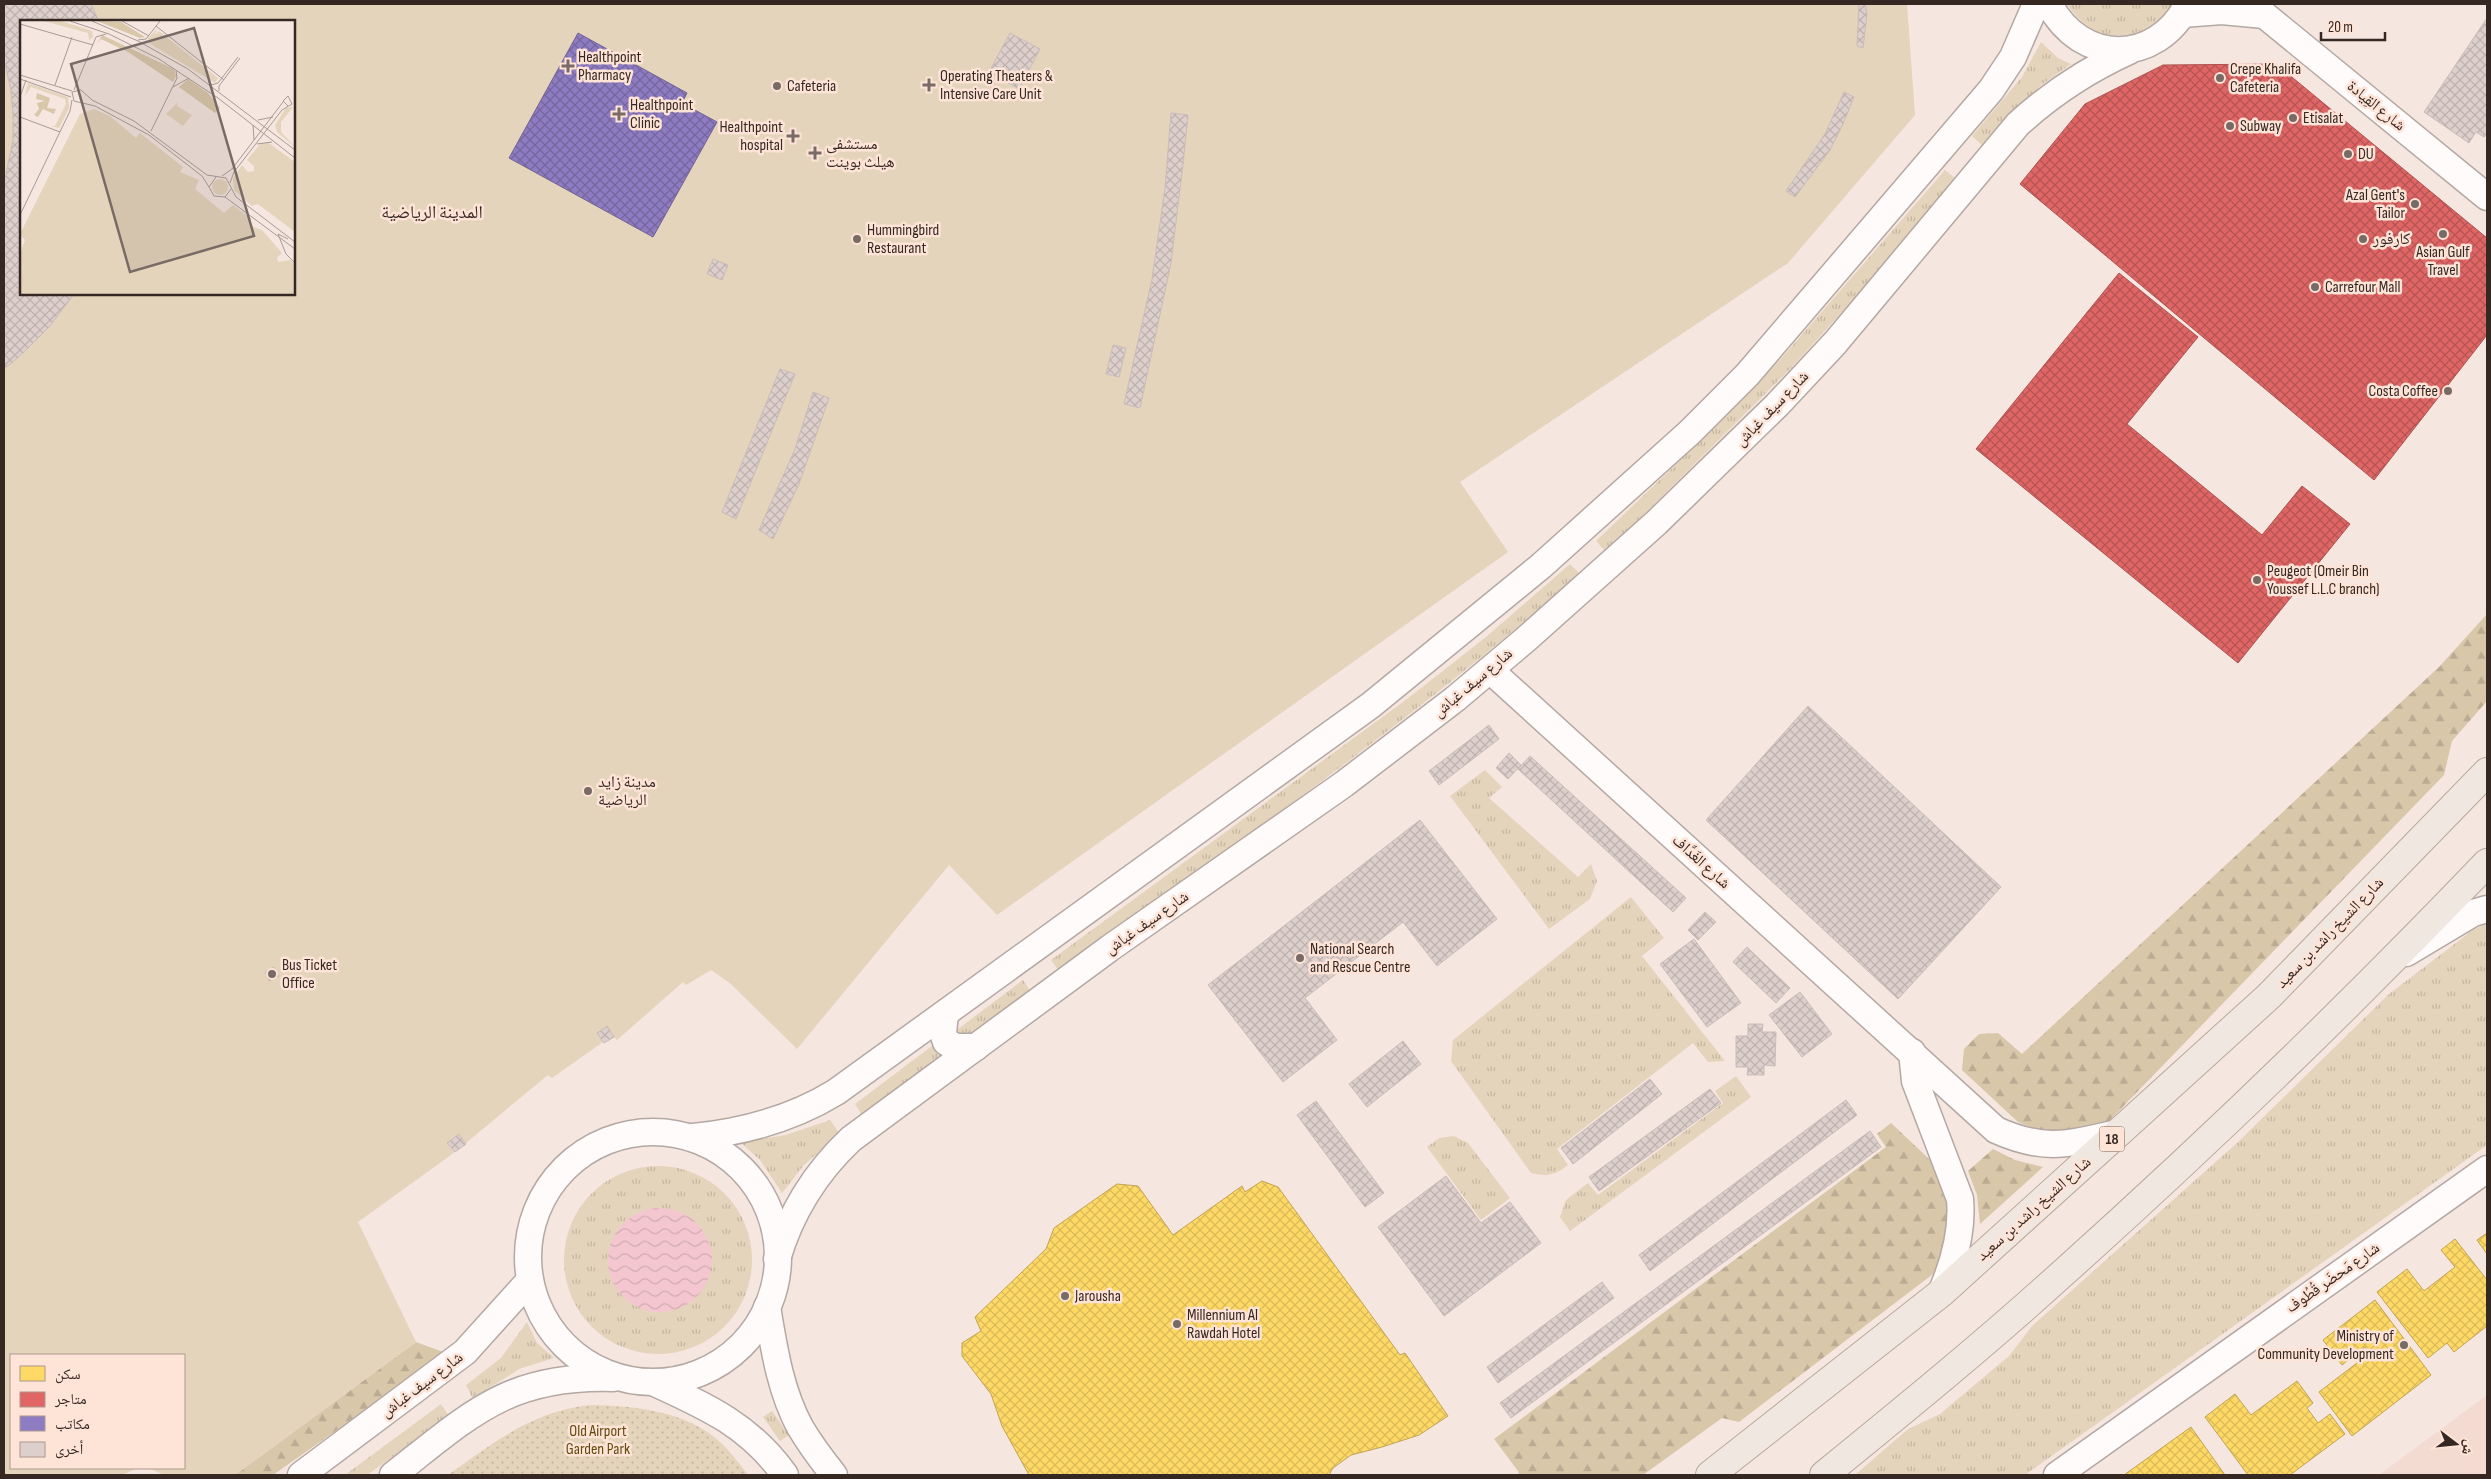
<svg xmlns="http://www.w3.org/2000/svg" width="2491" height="1479" font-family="'Sofia Sans Condensed','Noto Naskh Arabic',sans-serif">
<defs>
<pattern id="grass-tufts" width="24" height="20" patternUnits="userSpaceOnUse" patternTransform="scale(1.25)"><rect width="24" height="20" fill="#e4d4bb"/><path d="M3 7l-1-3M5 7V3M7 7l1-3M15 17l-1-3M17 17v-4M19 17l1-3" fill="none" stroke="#c4b6a0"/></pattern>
<pattern id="forest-firs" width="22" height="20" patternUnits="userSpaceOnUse" patternTransform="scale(1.25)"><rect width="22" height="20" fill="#d9c7aa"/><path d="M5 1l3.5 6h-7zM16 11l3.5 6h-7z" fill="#bbab92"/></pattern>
<pattern id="park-dots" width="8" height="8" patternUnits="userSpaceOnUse" patternTransform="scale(1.25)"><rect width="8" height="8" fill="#e4d4bb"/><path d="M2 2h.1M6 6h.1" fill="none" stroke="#c4b6a0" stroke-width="1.8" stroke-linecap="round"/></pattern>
<pattern id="water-waves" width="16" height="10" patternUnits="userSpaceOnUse" patternTransform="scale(1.25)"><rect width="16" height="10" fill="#f4c7d0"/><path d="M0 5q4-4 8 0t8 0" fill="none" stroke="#d2abb2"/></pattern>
<pattern id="homes-cross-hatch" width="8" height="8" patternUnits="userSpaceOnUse" patternTransform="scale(1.25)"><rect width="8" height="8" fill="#ffd966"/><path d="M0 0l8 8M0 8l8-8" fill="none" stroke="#dbba58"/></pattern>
<pattern id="shops-cross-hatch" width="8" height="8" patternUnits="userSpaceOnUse" patternTransform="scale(1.25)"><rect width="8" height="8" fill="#e06666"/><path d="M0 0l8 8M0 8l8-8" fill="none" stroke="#b65454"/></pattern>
<pattern id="offices-cross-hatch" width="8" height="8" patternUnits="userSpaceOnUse" patternTransform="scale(1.25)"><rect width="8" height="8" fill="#8e7cc3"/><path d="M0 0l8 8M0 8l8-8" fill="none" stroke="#75669e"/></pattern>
<pattern id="building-cross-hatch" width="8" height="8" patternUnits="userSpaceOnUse" patternTransform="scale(1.25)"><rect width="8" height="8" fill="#ddcfcc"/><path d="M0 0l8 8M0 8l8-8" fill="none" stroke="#beb2af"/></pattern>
</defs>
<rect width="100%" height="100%" fill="#f5e6e0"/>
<path fill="#f4dbd1" d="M 2487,1395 L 2487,1475 L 2379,1475 Z"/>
<g fill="url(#grass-tufts)">
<path d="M 2067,4 L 2175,4 C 2144,43 2096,49 2067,4 Z"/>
<path d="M 2041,42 L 2058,58 L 2071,64 L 2040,86 L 1985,148 L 1972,136 L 2022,77 Z"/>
<path d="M 1945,170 L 1956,179 L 1865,287 L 1789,370 L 1606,552 L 1596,541 L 1717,425 L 1786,353 Z"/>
<path d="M 1570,564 L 1580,574 C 1416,718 1237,844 1059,971 L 1051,960 L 1407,699 L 1486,637 Z"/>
<path d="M 1485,770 L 1502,787 L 1489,798 L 1578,877 L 1591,864 L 1597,881 L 1590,899 L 1549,929 L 1450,796 Z"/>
<path d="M 1631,897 L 1664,938 L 1642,956 L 1725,1061 L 1708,1062 L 1693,1043 L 1557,1149 L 1568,1165 C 1555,1175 1548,1177 1531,1173 L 1451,1061 L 1453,1040 Z"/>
<path d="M 2487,923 L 2487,1145 L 2025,1475 L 1855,1475 L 1908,1429 L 1940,1414 L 2009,1356 L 2032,1326 L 2238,1142 L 2389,994 L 2473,930 Z"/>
<path d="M 1023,980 L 1031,992 L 966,1039 L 954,1032 Z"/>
<path d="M 932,1046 L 936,1046 L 942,1052 L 939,1059 L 862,1115 L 855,1104 Z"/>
<path d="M 1736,1076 L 1751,1097 L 1570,1231 L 1560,1217 L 1566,1200 L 1588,1183 L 1598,1195 L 1723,1103 L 1715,1091 Z"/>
<path d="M 830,1120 L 840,1134 L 804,1165 L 782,1193 L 760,1160 L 740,1142 L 786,1135 Z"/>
<path d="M 1454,1136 L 1468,1143 L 1510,1198 L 1481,1220 L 1427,1147 L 1439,1138 Z"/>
<circle cx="658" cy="1260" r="94"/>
<path d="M 527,1322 L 537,1343 L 554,1358 L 519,1369 L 473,1399 L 466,1385 L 501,1358 Z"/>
<path d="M 441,1404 L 449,1416 L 367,1475 L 345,1475 Z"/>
<path d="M 772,1411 L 789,1435 L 780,1441 L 763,1417 Z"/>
</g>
<g fill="url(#forest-firs)">
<path d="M 2487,614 L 2487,701 L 2452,741 L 2444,775 L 2110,1120 L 2080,1134 L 2051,1136 L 2018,1122 L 1962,1070 L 1964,1049 L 1979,1034 L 1998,1033 L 2022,1054 L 2439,667 Z"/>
<path d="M 1891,1123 L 1944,1173 L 1953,1219 L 1948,1249 L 1933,1274 L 1739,1422 L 1722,1418 L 1643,1475 L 1519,1475 L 1518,1471 L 1494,1439 L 1886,1147 L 1877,1134 Z"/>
<path d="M 1993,1149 L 2015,1160 L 2043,1167 L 1980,1224 L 1977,1195 L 1968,1171 Z"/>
<path d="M 416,1342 L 446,1353 L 273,1475 L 235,1475 Z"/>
</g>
<path fill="url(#park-dots)" d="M 591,1405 C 635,1406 688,1411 721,1443 C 731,1452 740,1465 748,1475 L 448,1475 C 495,1442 532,1411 591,1405 Z"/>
<path fill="#e4d4bb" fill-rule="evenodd" d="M 4,4 L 1907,4 L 1915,115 L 1788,263 L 1460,482 L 1508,552 L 997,915 L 949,865 L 797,1049 L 731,984 L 711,970 L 686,985 L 683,982 L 617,1040 L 614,1037 L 604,1043 L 603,1042 L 552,1078 L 548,1075 L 455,1152 L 358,1222 L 416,1342 L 235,1475 L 164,1475 L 149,1468 L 184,1468 L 184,1355 L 11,1355 L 11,1468 L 137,1468 L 123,1475 L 4,1475 ZM 21,21 L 294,21 L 294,294 L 21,294 Z"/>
<circle fill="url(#water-waves)" cx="660" cy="1260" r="52"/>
<g fill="url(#homes-cross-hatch)" stroke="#c2a452">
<path d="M 1262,1181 L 1278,1187 L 1400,1355 L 1405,1353 L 1448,1416 L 1419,1435 L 1382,1447 L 1351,1455 L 1333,1468 L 1329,1475 L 1029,1475 L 1002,1426 L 991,1394 L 962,1356 L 962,1343 L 981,1331 L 975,1317 L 1046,1249 L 1054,1228 L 1117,1184 L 1138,1186 L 1173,1235 L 1242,1186 L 1245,1192 Z"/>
<path d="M 2487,1233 L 2487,1254 L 2477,1240 Z"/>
<path d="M 2455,1239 L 2487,1280 L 2487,1326 L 2454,1352 L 2447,1343 L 2428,1358 L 2377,1292 L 2407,1269 L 2424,1291 L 2455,1267 L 2441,1250 Z"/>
<path d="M 2375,1300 L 2431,1375 L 2352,1436 L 2319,1392 L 2370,1353 L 2365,1347 L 2342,1365 L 2323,1340 Z"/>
<path d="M 2297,1381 L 2313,1403 L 2307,1408 L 2318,1423 L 2330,1414 L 2345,1434 L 2290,1475 L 2248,1475 L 2205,1417 L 2235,1394 L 2251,1415 Z"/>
<path d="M 2191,1427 L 2225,1475 L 2124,1475 Z"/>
</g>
<g fill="url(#shops-cross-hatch)" stroke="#ad5352">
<path d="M 2276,64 L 2487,238 L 2487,335 L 2374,480 L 2020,184 L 2085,104 L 2163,65 Z"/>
<path d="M 2119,273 L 2198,337 L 2127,424 L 2262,535 L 2302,486 L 2350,524 L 2238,663 L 1976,449 Z"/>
</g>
<path fill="url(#offices-cross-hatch)" stroke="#736393" d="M 578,33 L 687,93 L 682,103 L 717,122 L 653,237 L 509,158 Z"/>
<g fill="url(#building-cross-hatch)" stroke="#cabcb8">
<path d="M 4,4 L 91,4 L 99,21 L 21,21 L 21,294 L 74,294 L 49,327 L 20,356 L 4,369 L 4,184 L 13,140 L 13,115 L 11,90 L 4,60 Z"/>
<path d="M 1859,4 L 1865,4 L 1867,14 L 1863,48 L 1857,46 Z"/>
<path d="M 2487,18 L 2487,133 L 2484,137 L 2476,132 L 2469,143 L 2424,112 Z"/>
<path d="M 1010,33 L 1040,49 L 1019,89 L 989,72 Z"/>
<path d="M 1844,92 L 1854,97 L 1843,124 L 1830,150 L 1795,197 L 1786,191 L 1825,134 Z"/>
<path d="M 1171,113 L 1188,115 L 1183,164 L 1171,263 L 1140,408 L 1124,404 L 1152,279 L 1165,188 Z"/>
<path d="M 713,259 L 728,265 L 722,280 L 707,274 Z"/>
<path d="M 1113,345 L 1126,348 L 1119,377 L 1106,374 Z"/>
<path d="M 780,369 L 795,374 L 736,519 L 722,512 Z"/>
<path d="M 813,392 L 829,398 L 799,484 L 773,539 L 759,530 L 795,449 Z"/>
<path d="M 1808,706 L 2001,887 L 1898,999 L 1706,820 Z"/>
<path d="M 1489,725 L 1499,739 L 1439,785 L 1429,771 Z"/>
<path d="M 1509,753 L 1521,765 L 1508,779 L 1496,768 Z"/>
<path d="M 1530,756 L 1686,898 L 1673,912 L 1518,769 Z"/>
<path d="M 1420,820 L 1497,919 L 1437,966 L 1403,922 L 1305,998 L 1337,1040 L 1283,1082 L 1208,985 Z"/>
<path d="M 1705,912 L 1716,922 L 1698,940 L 1688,930 Z"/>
<path d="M 1694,939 L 1741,1003 L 1707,1027 L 1660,964 Z"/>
<path d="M 1747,947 L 1790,988 L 1776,1003 L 1733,962 Z"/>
<path d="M 274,967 L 279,976 L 269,981 L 265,972 Z"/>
<path d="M 1800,992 L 1832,1034 L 1802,1057 L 1769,1015 Z"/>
<path d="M 1748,1024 L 1763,1024 L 1762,1032 L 1776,1032 L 1775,1066 L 1764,1065 L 1764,1075 L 1747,1075 L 1748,1067 L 1736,1067 L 1736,1036 L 1748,1036 Z"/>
<path d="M 607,1026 L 614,1037 L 604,1043 L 597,1033 Z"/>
<path d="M 1403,1041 L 1421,1064 L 1367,1107 L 1349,1084 Z"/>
<path d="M 1650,1079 L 1662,1094 L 1573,1164 L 1561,1148 Z"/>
<path d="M 1710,1089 L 1721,1103 L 1599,1191 L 1589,1177 Z"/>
<path d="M 1846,1100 L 1857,1115 L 1650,1271 L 1639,1255 Z"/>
<path d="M 1316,1101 L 1384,1193 L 1365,1207 L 1297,1115 Z"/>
<path d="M 1870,1131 L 1881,1147 L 1511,1418 L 1500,1403 Z"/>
<path d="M 459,1134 L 466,1144 L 455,1152 L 447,1143 Z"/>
<path d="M 1446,1176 L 1481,1223 L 1510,1202 L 1541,1243 L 1444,1316 L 1378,1227 Z"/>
<path d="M 1602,1282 L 1614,1298 L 1498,1383 L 1487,1367 Z"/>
</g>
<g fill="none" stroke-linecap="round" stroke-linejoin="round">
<g stroke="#b4a8a3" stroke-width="29">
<g id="minor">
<path d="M 2049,4 C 2081,65 2156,66 2188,4"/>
<path d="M 2251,4 L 2487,197"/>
<path d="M 2182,14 L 2222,11 L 2264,15"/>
<path d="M 1490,670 L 1996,1130 C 2045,1152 2068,1144 2118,1133"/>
<path d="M 2406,953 L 2473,913 L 2487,909"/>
<path d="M 945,1014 L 943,1033 L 946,1042 L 956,1047 L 976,1047"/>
<path d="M 1912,1052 L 1915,1081 L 1960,1199 C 1963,1232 1954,1263 1941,1293"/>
<circle cx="653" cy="1257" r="125"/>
<path d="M 693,1137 C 744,1132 792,1119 836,1092 L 1371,705 L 1541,566 L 1690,432 L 1747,375 L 1991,90 L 2013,57 L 2036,4"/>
<path d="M 777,1259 C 791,1211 815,1173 851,1139 L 1110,948 L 1344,784 L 1455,699 L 1525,640 L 1656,523 L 1777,405 L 1835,343 L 2018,124 C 2052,93 2087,70 2129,51"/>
<path d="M 767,1307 C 774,1348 780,1390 800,1427 C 810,1444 822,1460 834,1475"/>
<path d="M 655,1383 C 708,1407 750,1426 785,1475"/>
<path d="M 301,1475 L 465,1352 L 530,1280"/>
<path d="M 393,1475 C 471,1414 508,1375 613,1378"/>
<path d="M 2057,1475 L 2487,1169"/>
</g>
</g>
<g stroke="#baa89a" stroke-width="30">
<g id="major">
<path d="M 1710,1475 L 1941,1293 L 2118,1133 L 2269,996 L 2487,772"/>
<path d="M 1824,1475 C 1905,1409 1986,1343 2063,1273 C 2210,1141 2351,1005 2487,863"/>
</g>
</g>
<use href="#minor" stroke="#fefbfa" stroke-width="26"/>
<use href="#major" stroke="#f0e8e0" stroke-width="28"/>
</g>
<g fill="#786a65" stroke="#fee3d7" stroke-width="2">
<path d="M565.5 58.5h5v5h5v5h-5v5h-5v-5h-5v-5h5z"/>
<circle cx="2220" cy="78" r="5"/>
<path d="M926.5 77.5h5v5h5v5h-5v5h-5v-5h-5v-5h5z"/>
<circle cx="777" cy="86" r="5"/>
<path d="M616.5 106.5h5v5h5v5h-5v5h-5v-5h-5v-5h5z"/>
<circle cx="2293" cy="118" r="5"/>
<circle cx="2230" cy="126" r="5"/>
<path d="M790.5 128.5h5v5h5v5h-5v5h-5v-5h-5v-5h5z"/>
<path d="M812.5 145.5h5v5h5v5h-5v5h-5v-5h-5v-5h5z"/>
<circle cx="2348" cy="154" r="5"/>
<circle cx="2415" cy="204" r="5"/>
<circle cx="2443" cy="234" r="5"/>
<circle cx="857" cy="239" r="5"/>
<circle cx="2363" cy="239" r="5"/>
<circle cx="2315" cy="287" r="5"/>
<circle cx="2448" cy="391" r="5"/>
<circle cx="2257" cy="580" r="5"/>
<circle cx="588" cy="791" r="5"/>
<circle cx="1300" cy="958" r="5"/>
<circle cx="272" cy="974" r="5"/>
<circle cx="1065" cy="1296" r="5"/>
<circle cx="1177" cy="1324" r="5"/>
<circle cx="2404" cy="1345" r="5"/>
</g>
<g text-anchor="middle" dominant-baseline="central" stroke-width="5" stroke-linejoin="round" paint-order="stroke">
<rect fill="#fee3d7" stroke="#716059" stroke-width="1" x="2099.5" y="1126.5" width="25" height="25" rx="4"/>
<g font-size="15" font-weight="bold" fill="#352823">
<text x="2112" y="1139">18</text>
</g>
<g font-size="16" fill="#352823" stroke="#fee3d7" text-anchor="start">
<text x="578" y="57">Healthpoint<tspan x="578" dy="18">Pharmacy</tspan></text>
<text x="2230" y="69">Crepe Khalifa<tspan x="2230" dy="18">Cafeteria</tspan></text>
<text x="940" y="76">Operating Theaters &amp;<tspan x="940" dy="18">Intensive Care Unit</tspan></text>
<text x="787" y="86">Cafeteria</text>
<text x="630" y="105">Healthpoint<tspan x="630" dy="18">Clinic</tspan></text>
<text x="2303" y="118">Etisalat</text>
<text x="2240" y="126">Subway</text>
<text x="783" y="127" text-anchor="end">Healthpoint<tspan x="783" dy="18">hospital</tspan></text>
<text x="826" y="144">مستشفى<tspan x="826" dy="18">هيلث بوينت</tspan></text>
<text x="2358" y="154">DU</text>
<text x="2405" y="195" text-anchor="end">Azal Gent's<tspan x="2405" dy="18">Tailor</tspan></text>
<text x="867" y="230">Hummingbird<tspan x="867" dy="18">Restaurant</tspan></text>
<text x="2373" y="239">كارفور</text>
<text x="2443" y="252" text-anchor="middle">Asian Gulf<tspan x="2443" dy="18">Travel</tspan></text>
<text x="2325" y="287">Carrefour Mall</text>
<text x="2438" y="391" text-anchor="end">Costa Coffee</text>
<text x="2267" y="571">Peugeot (Omeir Bin<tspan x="2267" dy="18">Youssef L.L.C branch)</tspan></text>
<text x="598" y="782">مدينة زايد<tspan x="598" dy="18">الرياضية</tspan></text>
<text x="1310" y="949">National Search<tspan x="1310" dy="18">and Rescue Centre</tspan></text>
<text x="282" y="965">Bus Ticket<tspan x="282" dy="18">Office</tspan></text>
<text x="1075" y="1296">Jarousha</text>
<text x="1187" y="1315">Millennium Al<tspan x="1187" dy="18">Rawdah Hotel</tspan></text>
<text x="2394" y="1336" text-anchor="end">Ministry of<tspan x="2394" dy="18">Community Development</tspan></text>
</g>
<g font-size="16" fill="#352823" stroke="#fee3d7">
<text transform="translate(2376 106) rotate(39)">شارع القِيادة</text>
<text transform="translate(1772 409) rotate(-46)">شارع سيف غباش</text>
<text transform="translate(1473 683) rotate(-40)">شارع سيف غباش</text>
<text transform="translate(1701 862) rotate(42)">شارع الغَدَّاف</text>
<text transform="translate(1147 923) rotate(-35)">شارع سيف غباش</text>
<text transform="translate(2330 933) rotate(-46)">شارع الشيخ راشد بن سعيد</text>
<text transform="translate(2034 1209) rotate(-42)">شارع الشيخ راشد بن سعيد</text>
<text transform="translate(2333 1278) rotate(-35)">شارع مَحضَر قُطُوف</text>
<text transform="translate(422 1385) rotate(-37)">شارع سيف غباش</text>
</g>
<g font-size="16" fill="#614b0f" stroke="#fee3d7">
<text x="598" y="1431">Old Airport<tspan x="598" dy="18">Garden Park</tspan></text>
</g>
<g font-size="18" fill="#352823" stroke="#fee3d7">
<text x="432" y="212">المدينة الرياضية</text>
</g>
</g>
<g transform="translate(20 20)">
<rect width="275" height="275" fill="#f5e6e0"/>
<path d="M 24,1 L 41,1 L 66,9 L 72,11 L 73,17 L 69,20 L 68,13 ZM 137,9 L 135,15 L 139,11 L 198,58 L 195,63 L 129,23 L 128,18 ZM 8,63 L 48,77 L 49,88 L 39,108 L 31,106 L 35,106 L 46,84 L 45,79 L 11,67 L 5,76 ZM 158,82 L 157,86 L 172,95 L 163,106 L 146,94 ZM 273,87 L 261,102 L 261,112 L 275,127 L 257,112 L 255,105 L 266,88 ZM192 167a8 8 0 1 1 16 0a8 8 0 1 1-16 0Z" fill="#e4d4bb"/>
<path d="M 77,1 L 101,2 L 125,17 L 120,18 ZM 82,15 L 154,49 L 156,56 L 153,62 L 108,32 L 81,19 L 77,24 ZM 168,59 L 188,73 L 200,88 L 195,93 L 159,67 ZM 17,73 L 30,78 L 27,88 L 36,89 L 34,94 L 23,89 L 18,97 L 14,95 L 19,89 L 17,83 L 25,81 L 16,79 Z" fill="#d9c7aa"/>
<path d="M 241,123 L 249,123 L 275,142 L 275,212 L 238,184 L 232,186 L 214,170 L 213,159 L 222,145 L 228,152 L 234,151 L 234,146 L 227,140 Z" fill="#e4d4bb"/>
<path d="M 74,89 L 90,96 L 116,118 L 120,113 L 163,147 L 160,152 L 179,160 L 175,169 L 204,193 L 213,185 L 231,199 L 229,205 L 242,210 L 262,233 L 257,238 L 258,242 L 270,240 L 275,244 L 275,274 L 0,274 L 0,234 L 5,220 L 0,214 L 60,94 Z" fill="#e4d4bb"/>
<path fill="none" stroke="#a89a94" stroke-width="1" d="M 50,1 L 89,14 L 139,39 L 198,78 L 275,138M 72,1 L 118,21 L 168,49 L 275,130M 102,1 L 129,16M 0,4 L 73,25M 136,6 L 204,60M 118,20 L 126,19 L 140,1M 0,55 L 52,71M 0,59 L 51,77M 35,65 L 52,17M 191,65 L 198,63 L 218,37M 153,67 L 169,58M 54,70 L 76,17 L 86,14M 199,71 L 199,66 L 220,38M 0,77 L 6,60M 0,97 L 40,112M 238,100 L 253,97M 233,105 L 234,120M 131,111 L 157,58 L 156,51M 237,124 L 252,122M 202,156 L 212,149 L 263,82M 196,157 L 189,167 L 194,176 L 205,177 L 211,169M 210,163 L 214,152 L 262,90 L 272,84 L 268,76 L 263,81 L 268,86M 189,167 L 182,156 L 129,115 L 75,86 L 54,81 L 52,72 L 61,70 L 72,80 L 114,101 L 187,155 L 206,158 L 216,177 L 275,222M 205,177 L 275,229M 0,195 L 50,91 L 52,80M 268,219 L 258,214 L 266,234 L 275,243"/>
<path fill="#786a65" fill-opacity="0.15" stroke="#786a65" stroke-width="2.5" d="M 174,8 L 234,216 L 110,252 L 51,44 Z"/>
<rect width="275" height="275" fill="none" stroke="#352823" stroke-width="2.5"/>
</g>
<rect width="2491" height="1479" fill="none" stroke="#352823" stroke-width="10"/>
<rect x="10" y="1354" width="175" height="115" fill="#fee3d7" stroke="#ae988f"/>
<rect x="20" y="1366" width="25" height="15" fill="#ffd966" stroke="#ae988f"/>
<text x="55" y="1379" font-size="15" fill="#352823">سكن</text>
<rect x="20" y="1392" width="25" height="15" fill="#e06666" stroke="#ae988f"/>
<text x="55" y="1404" font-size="15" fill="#352823">متاجر</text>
<rect x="20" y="1416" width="25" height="15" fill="#8e7cc3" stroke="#ae988f"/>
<text x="55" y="1429" font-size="15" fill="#352823">مكاتب</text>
<rect x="20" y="1442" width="25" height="15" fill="#ddcfcc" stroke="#ae988f"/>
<text x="55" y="1454" font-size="15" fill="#352823">أخرى</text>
<g transform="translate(2456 1444) rotate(106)" stroke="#fee3d7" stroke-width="4" paint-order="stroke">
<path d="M0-4L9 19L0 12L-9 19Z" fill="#352823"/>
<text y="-8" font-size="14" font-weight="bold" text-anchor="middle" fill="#352823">ش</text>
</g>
<path d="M2321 32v8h64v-8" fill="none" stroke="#352823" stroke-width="2.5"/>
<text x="2328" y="32" font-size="15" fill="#352823" stroke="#fee3d7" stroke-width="4" paint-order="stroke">20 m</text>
</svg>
